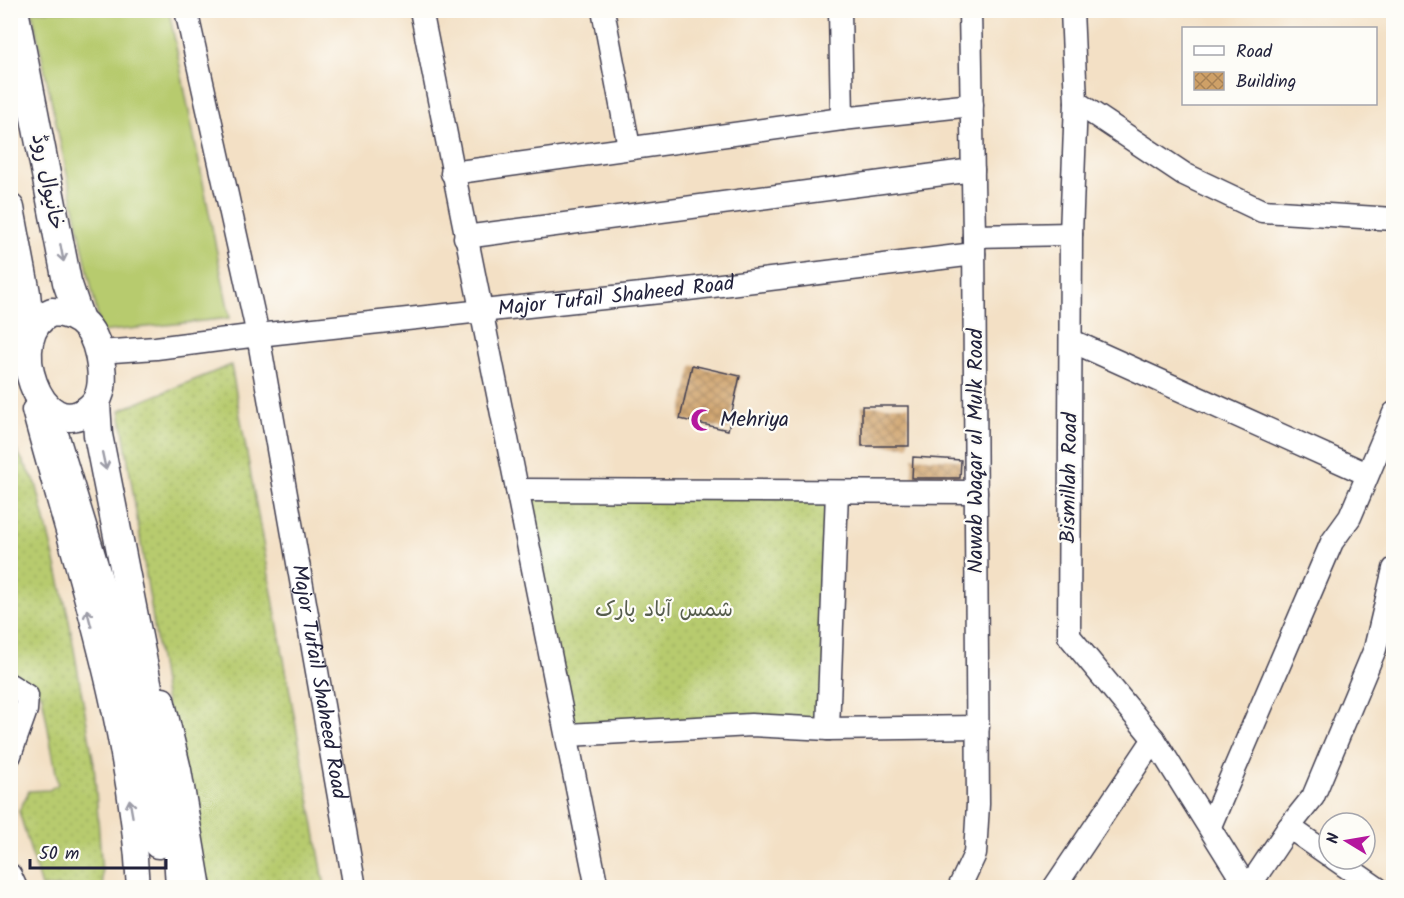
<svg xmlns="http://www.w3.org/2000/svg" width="1404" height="898" font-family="Kalam,'Playpen Sans Arabic',sans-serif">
<defs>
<pattern id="grass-dots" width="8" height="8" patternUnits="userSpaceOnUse" patternTransform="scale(1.5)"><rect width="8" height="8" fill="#b7cb6e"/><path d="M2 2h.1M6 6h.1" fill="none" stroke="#9dae60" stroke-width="1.8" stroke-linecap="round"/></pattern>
<pattern id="building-cross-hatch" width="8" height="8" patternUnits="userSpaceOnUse" patternTransform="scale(1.5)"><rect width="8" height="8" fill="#cea067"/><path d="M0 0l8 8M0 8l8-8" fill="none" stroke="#a78256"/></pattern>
</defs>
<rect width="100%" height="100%" fill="#fdfcf7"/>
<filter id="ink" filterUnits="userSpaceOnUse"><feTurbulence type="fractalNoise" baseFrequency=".0167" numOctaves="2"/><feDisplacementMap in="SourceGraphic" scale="12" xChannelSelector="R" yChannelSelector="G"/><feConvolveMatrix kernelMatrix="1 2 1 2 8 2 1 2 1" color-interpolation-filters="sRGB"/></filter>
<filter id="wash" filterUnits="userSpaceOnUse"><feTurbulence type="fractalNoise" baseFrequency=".008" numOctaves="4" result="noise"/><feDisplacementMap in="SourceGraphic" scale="24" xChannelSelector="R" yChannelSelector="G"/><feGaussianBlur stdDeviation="1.35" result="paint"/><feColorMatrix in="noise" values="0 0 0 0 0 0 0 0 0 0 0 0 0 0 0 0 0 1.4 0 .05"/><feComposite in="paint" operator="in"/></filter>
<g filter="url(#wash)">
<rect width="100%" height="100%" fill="#f3e0c5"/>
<g fill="url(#grass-dots)" stroke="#6c7654" stroke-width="1.5">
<path d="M 231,365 L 325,887 L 195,887 L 120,410 Z"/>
<path d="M 10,440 L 36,483 L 68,615 L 94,764 L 103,887 L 41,887 L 19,811 L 29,791 L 49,790 L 58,784 L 42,695 L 11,669 Z"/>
<path d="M 521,494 L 832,498 L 823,723 L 571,731 Z"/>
</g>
<path fill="#b7cb6e" stroke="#6c7654" stroke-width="1.5" d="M 32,11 L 169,11 L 230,318 L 101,332 Z"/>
<g id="blocks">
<g fill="url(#building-cross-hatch)">
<path d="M 692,365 L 740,376 L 728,430 L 680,419 Z"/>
<rect x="862" y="406" width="47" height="40"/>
<path d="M 913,457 L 961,460 L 960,478 L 912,478 Z"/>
</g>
</g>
</g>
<g filter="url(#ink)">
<use href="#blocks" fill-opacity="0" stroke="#413e50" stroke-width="1.5"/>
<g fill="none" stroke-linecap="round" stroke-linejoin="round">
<g stroke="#413e50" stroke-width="25">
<g id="minor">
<path id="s1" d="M 186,10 L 258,335 L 688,289 L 974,254"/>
<path d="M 421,10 L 597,888"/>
<path d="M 603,10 L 629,147"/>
<path d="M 840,10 L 842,119"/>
<path d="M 1072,10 L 1076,102 L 1071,234 L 1069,636 L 1154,739 L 1247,888"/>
<path d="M 1076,102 L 1184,174 L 1262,211 L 1394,219"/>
<path d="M 452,173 L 842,119 L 972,105"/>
<path d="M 974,236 L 1071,234"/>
<path d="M 465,237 L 973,170"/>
<path d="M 10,324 L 19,351"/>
<path d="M 1072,341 L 1367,474"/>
<path id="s2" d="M 99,352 L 156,348 L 258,335 L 355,888"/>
<path d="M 33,410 C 75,566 130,724 138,888"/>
<path d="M 517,490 L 976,492"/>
<path d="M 10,685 L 27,696 L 26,710 L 10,755"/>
<path d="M 163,699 L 180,770 L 200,888"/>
<path d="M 828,729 L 837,492"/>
<path d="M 568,735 L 751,725 L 828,729 L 978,727"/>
<path d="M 1210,826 L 1332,542 L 1350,517 L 1394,413"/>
<path d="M 1289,827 L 1313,797 L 1375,649 L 1394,569"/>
<path d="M 1335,859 L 1377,888"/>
<path d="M 10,875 L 16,888"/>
<path d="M 959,888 L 975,854 L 978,804 L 974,236 L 970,10"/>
<path d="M 1054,888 L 1154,739"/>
<path d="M 1248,888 L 1289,827 L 1329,855"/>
</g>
</g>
<g stroke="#413e50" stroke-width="31">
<g id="major">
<path d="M 14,10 L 67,282 L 79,317"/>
<path d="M 10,208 L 26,293 L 29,324"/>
<path d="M 52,312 C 85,313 97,334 101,366 C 103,381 102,398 90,408 C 41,450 0,332 52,312 Z"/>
<path d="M 96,404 L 98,435 L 177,834 L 180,888"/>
<path d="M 47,411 L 116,638 L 158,844"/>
</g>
</g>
<use href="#minor" stroke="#fff" stroke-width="22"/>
<use href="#major" stroke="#fff" stroke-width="28"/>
</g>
<defs><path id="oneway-shaft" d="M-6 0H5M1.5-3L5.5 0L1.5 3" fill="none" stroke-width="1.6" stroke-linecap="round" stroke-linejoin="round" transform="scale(1.5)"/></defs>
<g stroke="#9c9ca7">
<use href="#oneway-shaft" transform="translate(62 253) rotate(79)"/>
<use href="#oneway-shaft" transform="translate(104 461) rotate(78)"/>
<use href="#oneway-shaft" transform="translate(89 618) rotate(-105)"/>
<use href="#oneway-shaft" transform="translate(131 808) rotate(-100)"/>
</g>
</g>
<defs>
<g id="mosque-bare" transform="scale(1.8)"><path d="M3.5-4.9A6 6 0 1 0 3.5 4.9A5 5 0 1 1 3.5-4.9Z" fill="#b5179e" stroke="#fdfcf7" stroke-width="2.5" paint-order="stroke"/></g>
</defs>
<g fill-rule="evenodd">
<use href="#mosque-bare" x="702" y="420"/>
</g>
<g text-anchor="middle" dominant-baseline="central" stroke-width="4.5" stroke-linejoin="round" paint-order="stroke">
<g font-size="21" fill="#22223b" stroke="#fdfcf7">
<text transform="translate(47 182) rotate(79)">خانیوال روڈ</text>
<text stroke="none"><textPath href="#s1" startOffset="693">Major Tufail Shaheed Road</textPath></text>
<text transform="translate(976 451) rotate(-90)">Nawab Waqar ul Mulk Road</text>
<text transform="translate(1070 478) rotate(-89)">Bismillah Road</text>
<text stroke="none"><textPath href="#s2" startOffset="512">Major Tufail Shaheed Road</textPath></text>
</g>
<g font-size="21" fill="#22223b" stroke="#fdfcf7" text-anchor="start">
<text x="720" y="420">Mehriya</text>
</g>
<g font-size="21" fill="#565d4d" stroke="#fdfcf7">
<text x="664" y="610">شمس آباد پارک</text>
</g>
</g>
<rect width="1404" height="898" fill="none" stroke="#fdfcf7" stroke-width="36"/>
<rect x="1182" y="27" width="195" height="78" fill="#fdfcf7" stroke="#a5a5ac" stroke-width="1.5"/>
<rect x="1194" y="46" width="30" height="9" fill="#ffffff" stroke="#a5a5ac" stroke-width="1.5"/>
<text x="1236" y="57" font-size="18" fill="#22223b">Road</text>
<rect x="1194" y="72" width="30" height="18" fill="url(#building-cross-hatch)" stroke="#a5a5ac" stroke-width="1.5"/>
<text x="1236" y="87" font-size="18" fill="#22223b">Building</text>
<g transform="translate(1347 841) rotate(281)"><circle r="28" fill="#fdfcf7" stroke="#a5a5ac" stroke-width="1.5"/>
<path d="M0-4.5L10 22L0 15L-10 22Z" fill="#b5179e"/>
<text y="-9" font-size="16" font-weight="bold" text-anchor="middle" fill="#22223b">N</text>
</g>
<path d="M30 859v9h136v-9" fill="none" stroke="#22223b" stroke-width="3"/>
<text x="39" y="859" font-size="18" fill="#22223b" stroke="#fdfcf7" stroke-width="4.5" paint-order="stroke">50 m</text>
</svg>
